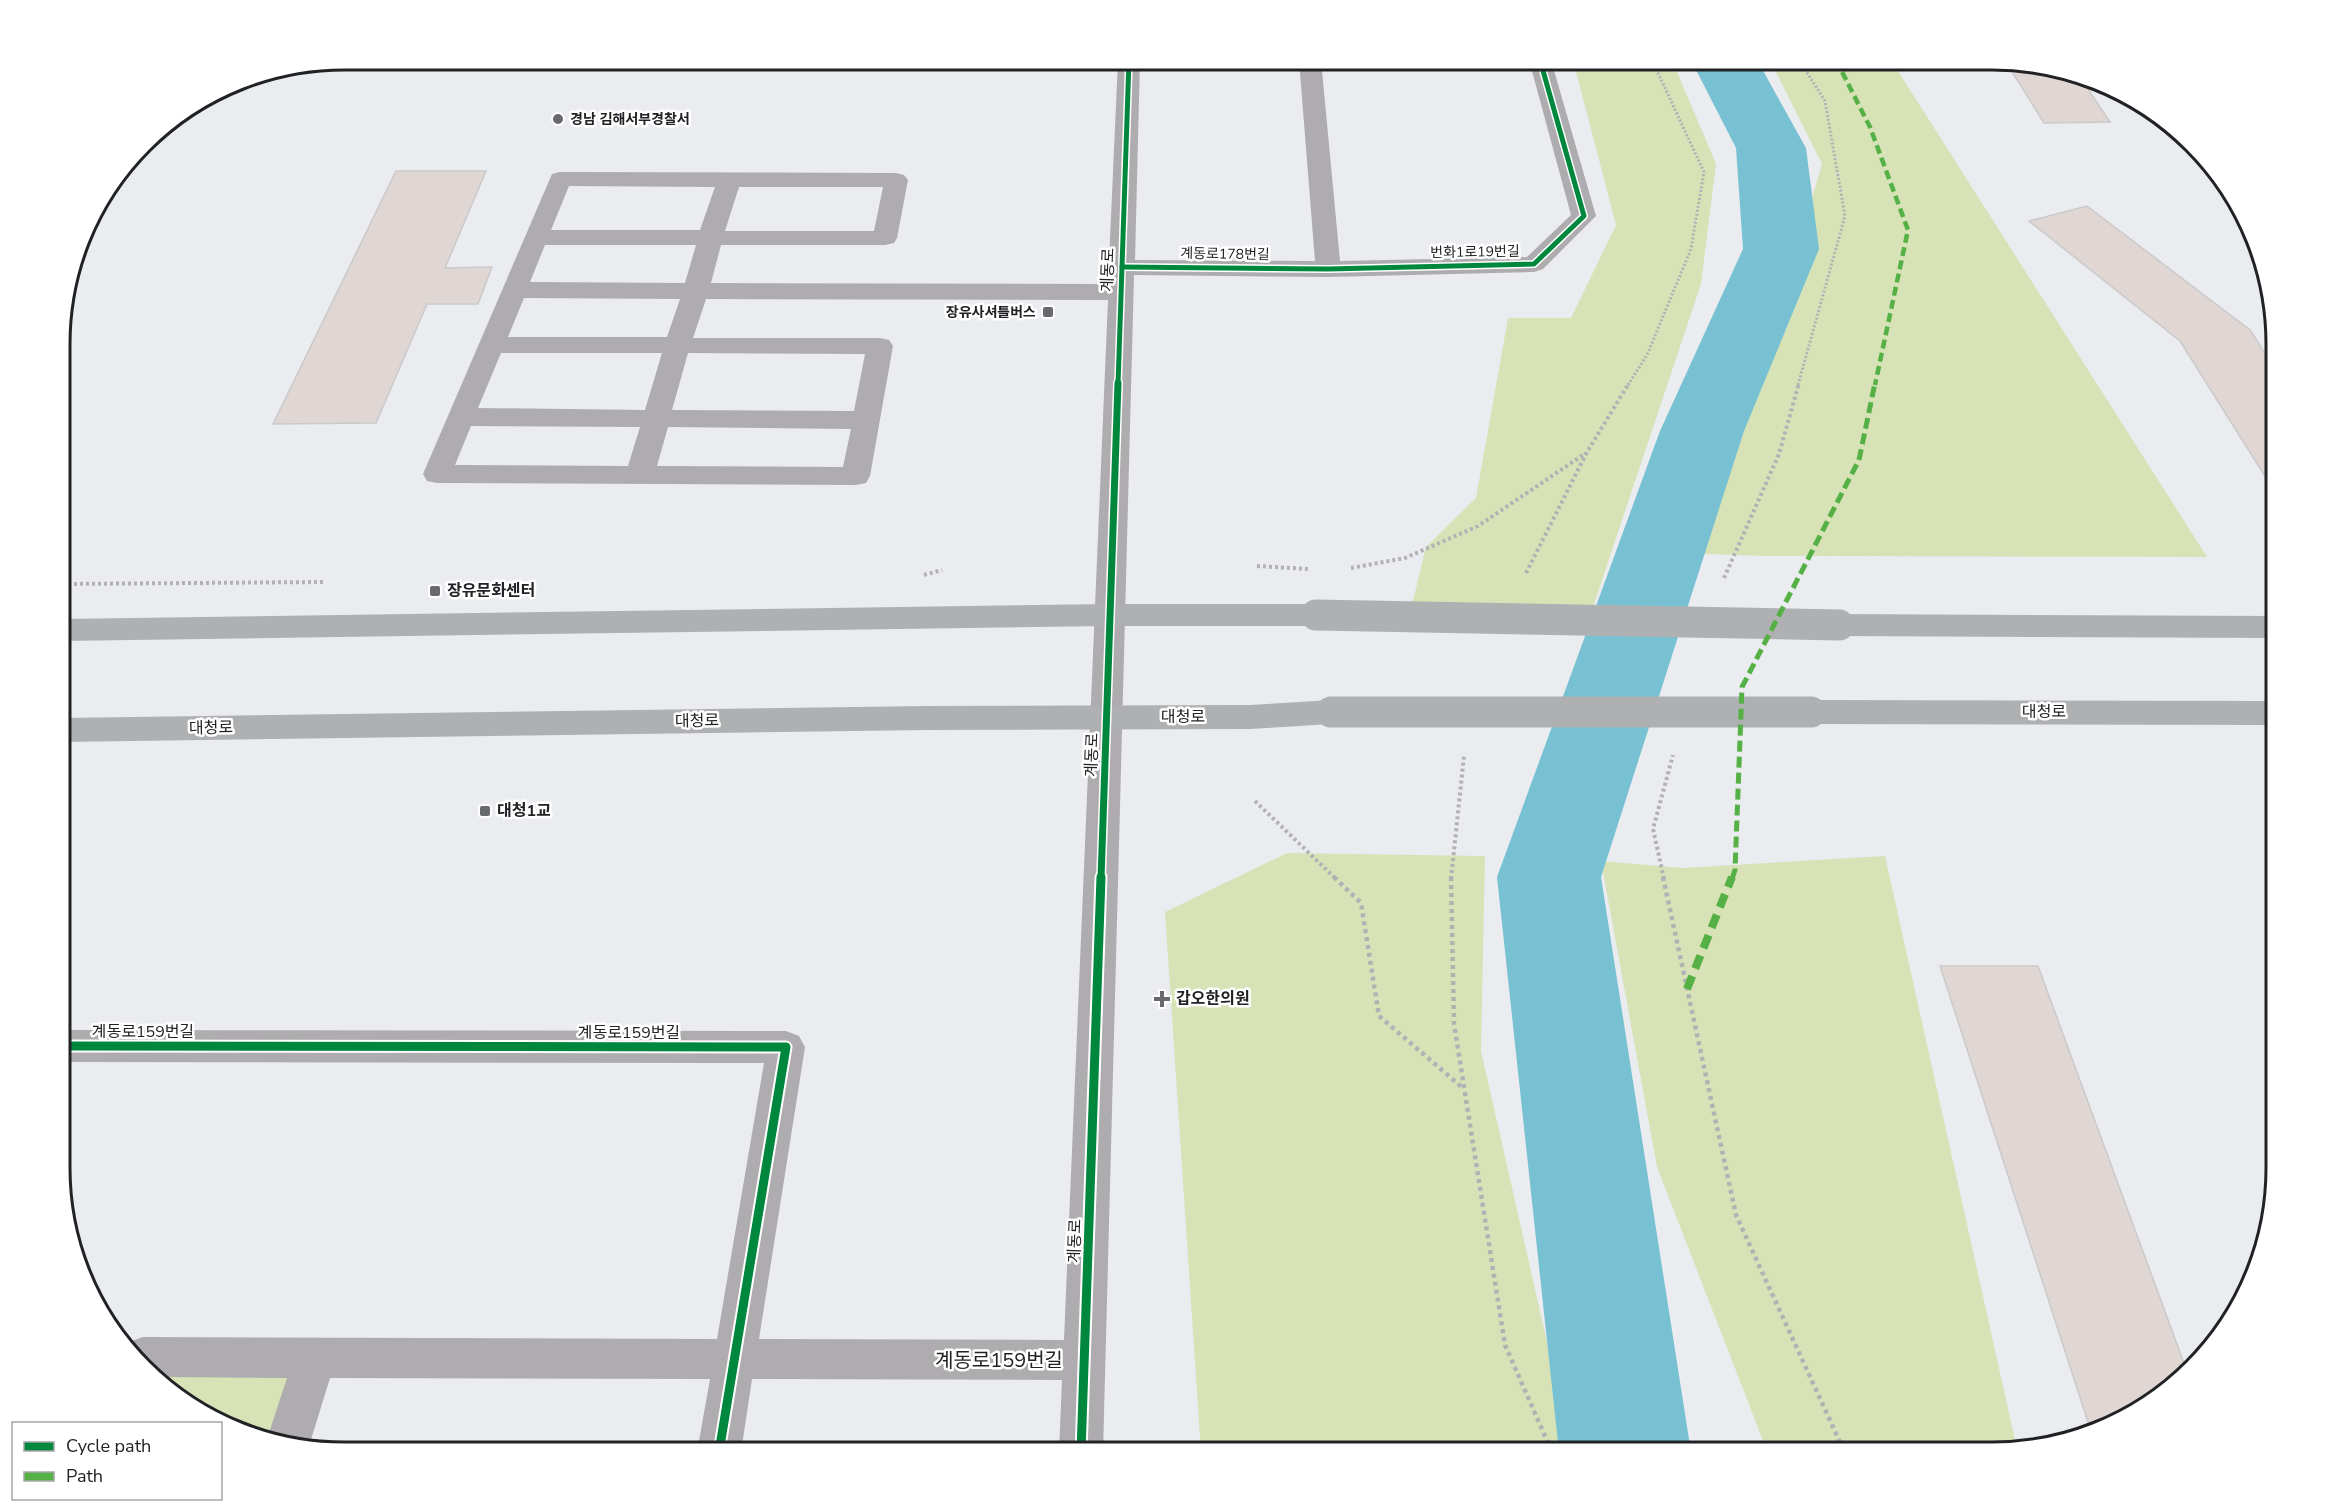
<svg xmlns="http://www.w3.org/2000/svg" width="2337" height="1512" font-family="'Nunito Sans','Noto Sans KR',sans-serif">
<rect width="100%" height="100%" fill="#eaecf0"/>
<g fill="#d8e2b7">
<path d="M 1573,60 L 1672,60 L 1716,164 L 1701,284 L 1592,610 L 1411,609 L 1426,547 L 1476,498 L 1508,318 L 1571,318 L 1616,225 Z"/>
<path d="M 1770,60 L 1891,60 L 2207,557 L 1767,556 L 1675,553 L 1759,382 L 1822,164 Z"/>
<path d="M 1287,853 L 1485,856 L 1481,1051 L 1572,1452 L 1201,1452 L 1165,912 Z"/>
<path d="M 1885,856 L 2017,1449 L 2011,1451 L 1767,1451 L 1657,1167 L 1601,861 L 1682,868 Z"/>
<path d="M 294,1366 L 270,1440 L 254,1437 L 186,1404 L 152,1368 Z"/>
</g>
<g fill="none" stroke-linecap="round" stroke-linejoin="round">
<path fill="#77c1d3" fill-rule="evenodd" d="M 1691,60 L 1757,60 L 1806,148 L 1819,249 L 1744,431 L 1601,877 L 1691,1452 L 1559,1452 L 1497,877 L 1660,431 L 1743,249 L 1736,148 Z"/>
</g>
<g fill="#e0d6d3" stroke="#cacacb" stroke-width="1.5">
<path d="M 2006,62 L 2078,74 L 2110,122 L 2044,123 Z"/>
<path d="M 396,171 L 486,171 L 445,268 L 492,267 L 478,304 L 427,304 L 376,423 L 273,424 Z"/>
<path d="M 2087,206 L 2250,330 L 2276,370 L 2276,478 L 2266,478 L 2180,341 L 2029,221 Z"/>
<path d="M 1940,966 L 2038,966 L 2185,1366 L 2134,1414 L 2090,1428 Z"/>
</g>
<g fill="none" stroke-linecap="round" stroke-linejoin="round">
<g stroke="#b2b2b4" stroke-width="3" stroke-dasharray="2 2" stroke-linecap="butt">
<path d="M 1628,385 L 1647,355 L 1691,249 L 1704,172 L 1652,60"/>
<path d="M 1798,385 L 1845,216 L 1825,101 L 1799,60"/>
</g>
<g stroke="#b2b2b4" stroke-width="4" stroke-dasharray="3 3" stroke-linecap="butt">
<path d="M 1257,566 L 1308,569"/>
<path d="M 1351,568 L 1405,558 L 1478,526 L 1586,453"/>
<path d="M 1526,573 L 1587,452 L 1629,383"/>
<path d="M 924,575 L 942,570"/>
<path d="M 1724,578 L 1779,454 L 1799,383"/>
<path d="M 62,584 L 326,582"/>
<path d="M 1255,801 L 1336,879"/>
<path d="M 1451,879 L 1464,756"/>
<path d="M 1664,879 L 1653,829 L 1673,755"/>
</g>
<g stroke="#b2b2b4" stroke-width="4.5" stroke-dasharray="4 4" stroke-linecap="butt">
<path d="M 1334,877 L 1361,903 L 1379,1016 L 1464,1089"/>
<path d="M 1451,877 L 1454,1024 L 1505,1345 L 1552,1452"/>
<path d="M 1663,877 L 1736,1215 L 1844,1451"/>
</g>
<path fill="#aeacae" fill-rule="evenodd" d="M 1118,60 L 1140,60 L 1135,260 L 1315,261 L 1299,60 L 1321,60 L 1340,261 L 1527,257 L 1571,215 L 1529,60 L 1551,60 L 1596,216 L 1543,269 L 1534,272 L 1328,277 L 1134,275 L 1103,1452 L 1059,1452 L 1062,1380 L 752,1379 L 741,1452 L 697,1452 L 710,1379 L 330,1378 L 309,1446 L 267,1439 L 287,1378 L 161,1377 L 129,1342 L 143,1337 L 717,1339 L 764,1063 L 62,1062 L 62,1030 L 786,1031 L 799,1036 L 805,1047 L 759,1339 L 1064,1340 L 1108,300 L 706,299 L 693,338 L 880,338 L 889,340 L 893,346 L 870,476 L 866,483 L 856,485 L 437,483 L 427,481 L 423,474 L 552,174 L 560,172 L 896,173 L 904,175 L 908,180 L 897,238 L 894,243 L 885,245 L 721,245 L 711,283 L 1108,284 ZM 569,186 L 715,187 L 700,230 L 551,230 ZM 739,187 L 883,187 L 874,231 L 725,231 ZM 545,245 L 696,245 L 685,283 L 530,282 ZM 524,298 L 680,299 L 667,337 L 508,337 ZM 501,353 L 662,353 L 645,410 L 478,408 ZM 688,353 L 865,354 L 854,411 L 672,410 ZM 471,426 L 640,427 L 628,466 L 455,465 ZM 668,427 L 851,429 L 843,467 L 657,466 Z"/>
<g fill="#afb0b2" fill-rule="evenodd">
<path d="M 1109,604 L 1316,604 L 1327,607 L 1331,615 L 1327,623 L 1316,626 L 1109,626 L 62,641 L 62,619 Z"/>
<path d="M 1839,614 L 2276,616 L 2276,638 L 1839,636 L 1828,633 L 1824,625 L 1828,617 Z"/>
<path d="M 1331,700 L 1342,704 L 1347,712 L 1342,720 L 1331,724 L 1250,729 L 927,730 L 62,742 L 62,718 L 927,706 L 1250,705 Z"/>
<path d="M 1811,700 L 2276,701 L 2276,725 L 1811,724 L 1800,720 L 1795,712 L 1800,704 Z"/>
</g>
<g stroke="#afb0b2" stroke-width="31">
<path d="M 1316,615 L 1839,625"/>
<path d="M 1331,712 L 1811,712"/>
</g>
<path stroke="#55b145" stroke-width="4.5" stroke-dasharray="9 4.5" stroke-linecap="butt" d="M 1836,60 L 1870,127 L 1908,230 L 1875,385"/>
<path stroke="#55b145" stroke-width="5" stroke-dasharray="11 5" stroke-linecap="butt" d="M 1732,879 L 1735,870 L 1742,687 L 1859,460 L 1875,383"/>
<path stroke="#55b145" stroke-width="8" stroke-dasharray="14 8" stroke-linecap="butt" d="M 1687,989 L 1732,877"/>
<g stroke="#fff" stroke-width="8">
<g id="cycleway-far2">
<path d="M 1122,267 L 1328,269 L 1534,264 L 1584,216 L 1540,60"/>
<path d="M 1118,385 L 1129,60"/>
</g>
</g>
<g stroke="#fff" stroke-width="10">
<path id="cycleway-far1" d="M 1101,879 L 1118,383"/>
</g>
<g stroke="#fff" stroke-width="13">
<g id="cycleway">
<path d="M 62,1046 L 786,1047 L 719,1452"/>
<path d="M 1081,1452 L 1101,877"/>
</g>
</g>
<use href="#cycleway-far2" stroke="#00873e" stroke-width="5"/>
<use href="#cycleway-far1" stroke="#00873e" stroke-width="7"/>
<use href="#cycleway" stroke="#00873e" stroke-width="9"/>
</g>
<g fill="#67696c" stroke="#fff" stroke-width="2">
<circle cx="558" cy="119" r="6"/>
<rect x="1042" y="306" width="12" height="12" rx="3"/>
<rect x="429" y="585" width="12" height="12" rx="3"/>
<rect x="479" y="805" width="12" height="12" rx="3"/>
<path d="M1159 990h6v6h6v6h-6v6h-6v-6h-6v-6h6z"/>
</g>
<g text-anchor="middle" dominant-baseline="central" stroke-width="5" stroke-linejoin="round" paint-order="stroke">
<g font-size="14" font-weight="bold" fill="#212225" stroke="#fff" text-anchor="start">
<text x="570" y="119">경남 김해서부경찰서</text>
<text x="1036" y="312" text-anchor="end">장유사셔틀버스</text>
</g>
<g font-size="14" fill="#212225" stroke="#fff">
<text transform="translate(1475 252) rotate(-1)">번화1로19번길</text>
<text transform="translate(1225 254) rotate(1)">계동로178번길</text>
</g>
<g font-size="16" fill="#212225" stroke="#fff">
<text transform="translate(1108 270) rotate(-88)">계동로</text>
<text x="2044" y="712">대청로</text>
<text x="1183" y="717">대청로</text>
<text transform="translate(697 721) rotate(-1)">대청로</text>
<text transform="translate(211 728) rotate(-1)">대청로</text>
<text transform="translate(1092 755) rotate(-88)">계동로</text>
<text x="143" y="1032">계동로159번길</text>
<text x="629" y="1033">계동로159번길</text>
<text transform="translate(1075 1241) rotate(-88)">계동로</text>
</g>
<g font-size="16" font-weight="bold" fill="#212225" stroke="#fff" text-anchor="start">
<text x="447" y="591">장유문화센터</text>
<text x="497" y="811">대청1교</text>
<text x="1176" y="999">갑오한의원</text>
</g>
<g font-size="20" fill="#212225" stroke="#fff">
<text x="999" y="1360">계동로159번길</text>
</g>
</g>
<path d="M0 0H2337V1512H0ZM344 70H1992A274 274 0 0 1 2266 344V1168A274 274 0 0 1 1992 1442H344A274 274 0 0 1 70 1168V344A274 274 0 0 1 344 70Z" fill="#fff" fill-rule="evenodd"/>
<path fill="none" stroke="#212225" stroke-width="3" d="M344 70H1992A274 274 0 0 1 2266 344V1168A274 274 0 0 1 1992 1442H344A274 274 0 0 1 70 1168V344A274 274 0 0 1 344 70Z"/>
<rect x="12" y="1422" width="210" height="78" fill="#ffffff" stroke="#a6a7a8" stroke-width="1.5"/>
<rect x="24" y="1442" width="30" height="9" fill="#00873e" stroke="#a6a7a8" stroke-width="1.5"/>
<text x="66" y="1452" font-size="18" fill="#212225">Cycle path</text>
<rect x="24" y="1472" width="30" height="9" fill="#55b145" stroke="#a6a7a8" stroke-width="1.5"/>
<text x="66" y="1482" font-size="18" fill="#212225">Path</text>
</svg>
